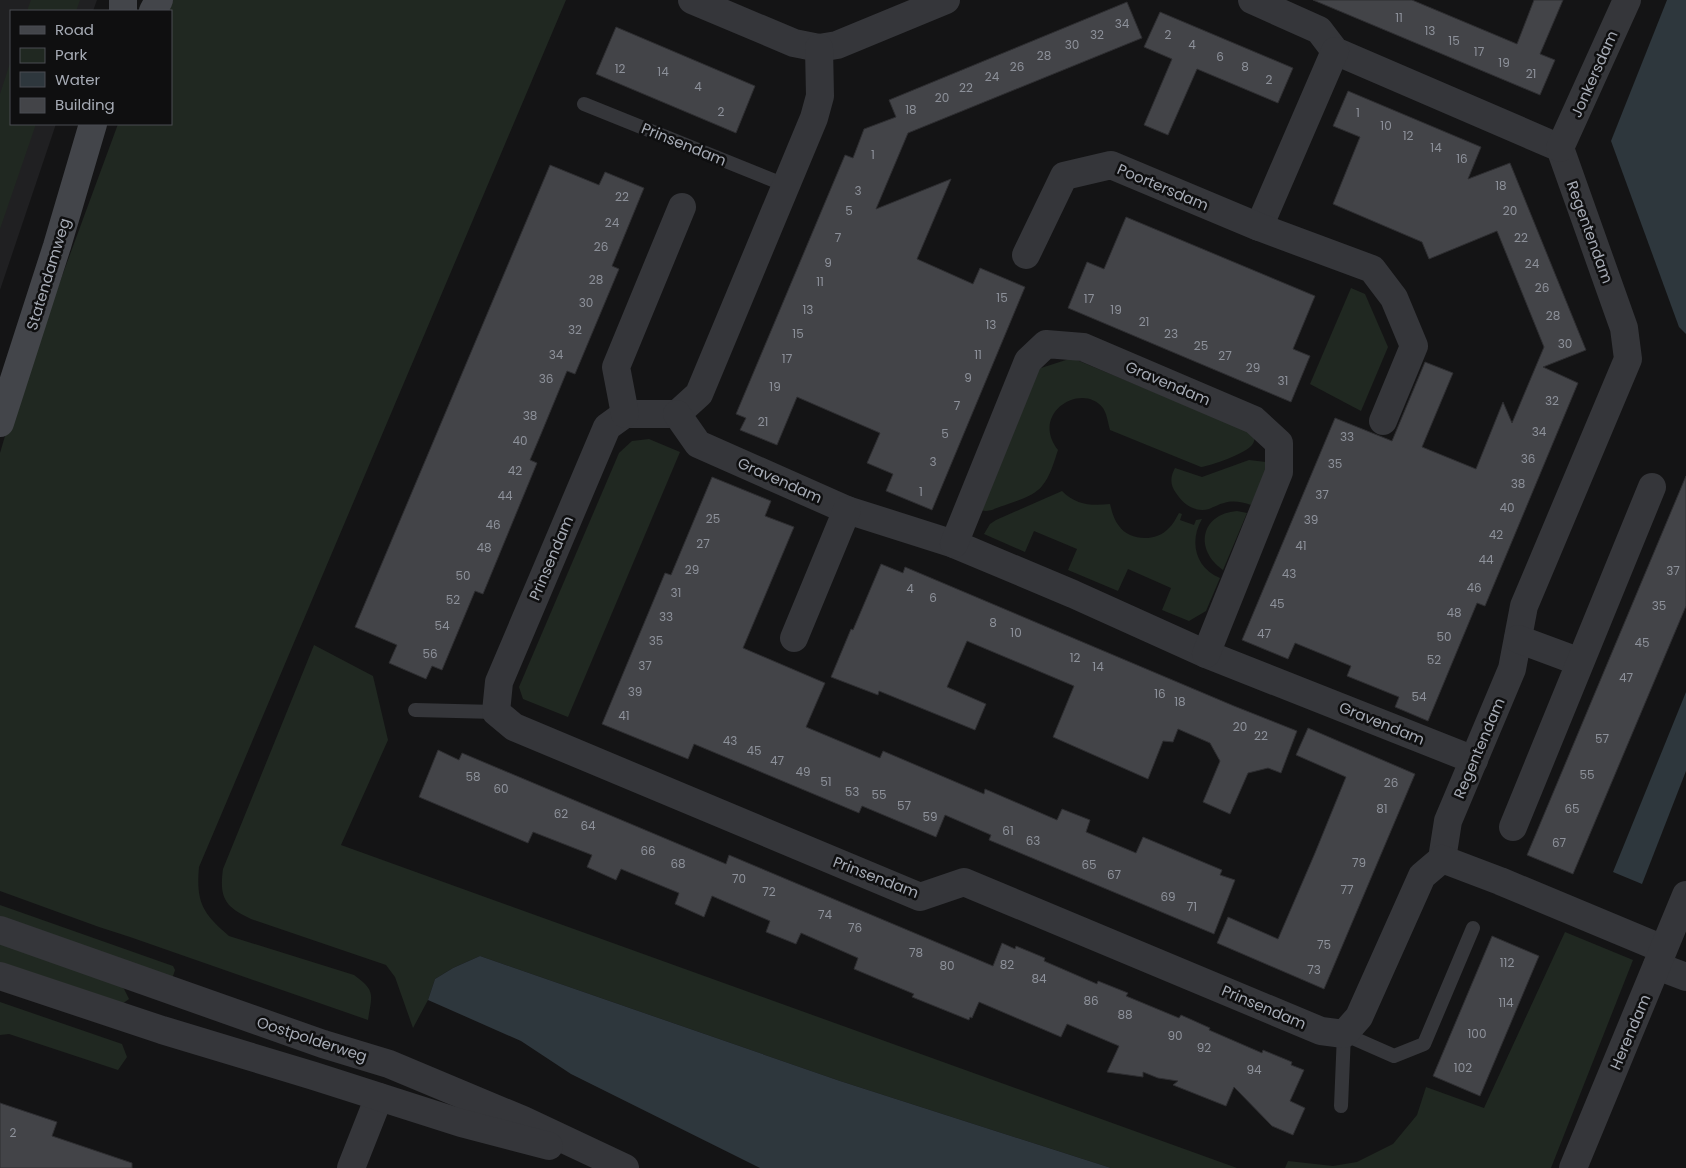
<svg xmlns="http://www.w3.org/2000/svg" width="1686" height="1168" font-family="Poppins,sans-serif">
<rect width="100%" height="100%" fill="#141415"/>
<path fill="#202022" d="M 0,0 L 97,0 L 93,11 L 11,11 L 11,124 L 56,124 L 0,290 Z"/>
<g fill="#202821">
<path d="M 31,0 L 80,0 L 76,11 L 27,11 Z"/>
<path d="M 173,0 L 566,0 L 199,867 C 196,902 202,913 229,936 L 354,975 C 376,991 372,994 368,1020 L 130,937 L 99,927 L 0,891 L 0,453 L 12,412 L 118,124 L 171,124 L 171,11 L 168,11 Z"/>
<path d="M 11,60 L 11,124 L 36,124 L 0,229 L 0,94 Z"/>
<path d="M 1351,288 L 1365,294 L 1388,347 L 1361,411 L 1310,384 Z"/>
<path d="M 1072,358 L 1250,432 L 1255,438 C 1254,440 1254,443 1252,445 C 1246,453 1211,466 1201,467 L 1110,430 C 1108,423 1107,414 1103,408 C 1082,381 1029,413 1058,450 C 1054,462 1050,477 1042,486 C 1033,498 1006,504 992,510 L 986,511 L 979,510 L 1038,369 Z"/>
<path d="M 649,439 L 680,452 L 568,717 L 523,699 L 519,687 L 619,453 L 632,441 Z"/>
<path d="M 1249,460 L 1266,462 L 1267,467 L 1251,505 C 1242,502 1233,500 1224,503 C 1219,504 1214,507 1209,509 C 1195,513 1183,504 1176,493 C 1170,485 1170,477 1175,468 L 1202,477 Z"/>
<path d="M 1062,491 C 1076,505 1091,506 1110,504 C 1112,512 1114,520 1119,526 C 1129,541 1156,542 1168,529 C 1173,525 1176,518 1179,513 L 1182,514 L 1180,520 L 1194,525 L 1196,520 L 1202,519 C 1189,541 1195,568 1220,578 L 1206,611 L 1189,621 L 1162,610 L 1171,588 L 1128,569 L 1118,591 L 1068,570 L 1077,549 L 1034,531 L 1025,552 L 984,534 L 990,524 L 996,520 Z"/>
<path d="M 1237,511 L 1247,513 L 1223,570 C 1194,550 1200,514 1237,511 Z"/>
<path d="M 314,645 L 373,676 L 388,740 L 341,845 L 1237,1168 L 1111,1168 L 840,1081 L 480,956 L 453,968 L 435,979 L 428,1000 L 413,1028 L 395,977 L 386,965 L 251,919 C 225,907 219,898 223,869 Z"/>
<path d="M 0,905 L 173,966 L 175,970 L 172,979 L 0,921 Z"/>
<path d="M 1565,932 L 1633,960 L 1551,1168 L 1285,1168 L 1288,1161 L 1333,1166 L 1357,1162 L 1393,1144 L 1417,1115 L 1426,1087 L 1484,1108 Z"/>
<path d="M 0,943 L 114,980 L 124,989 L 129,999 L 122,1004 L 0,963 Z"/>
<path d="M 0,1002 L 122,1044 L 127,1057 L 118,1070 L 9,1034 L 0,1035 Z"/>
</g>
<g fill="#2e373d">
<path d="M 1667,0 L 1686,0 L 1686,334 L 1679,327 L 1611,141 Z"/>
<path d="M 1686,692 L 1686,771 L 1642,884 L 1613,872 Z"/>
<path d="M 480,956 L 840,1081 L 1111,1168 L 760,1168 L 571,1074 L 521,1041 L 428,1000 L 435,979 L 453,968 Z"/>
</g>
<g fill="#434448" stroke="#2e2e31">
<path d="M 1313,0 L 1412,0 L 1517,44 L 1534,0 L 1563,0 L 1540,54 L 1555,60 L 1540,95 Z"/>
<path d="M 1127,2 L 1142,38 L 908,133 L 876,209 L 951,179 L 917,259 L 973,284 L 980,268 L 1025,287 L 932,510 L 886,491 L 893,474 L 867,463 L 880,433 L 797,397 L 777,445 L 740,430 L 746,418 L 736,414 L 845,155 L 853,158 L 864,129 L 896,117 L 889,100 Z"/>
<path d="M 1160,12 L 1293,68 L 1278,103 L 1197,69 L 1168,135 L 1144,125 L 1172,59 L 1144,47 Z"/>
<path d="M 616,27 L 755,86 L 736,133 L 596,74 Z"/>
<path d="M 1348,91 L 1481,147 L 1468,179 L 1510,163 L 1586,350 L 1543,367 L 1578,383 L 1485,606 L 1477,603 L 1428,721 L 1395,707 L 1399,697 L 1347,676 L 1351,666 L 1295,643 L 1288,659 L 1242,640 L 1335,418 L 1392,441 L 1425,362 L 1453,373 L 1422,447 L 1476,469 L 1503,402 L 1512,423 L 1544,347 L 1497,231 L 1429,259 L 1422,242 L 1333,204 L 1360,137 L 1333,126 Z"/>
<path d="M 550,165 L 599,185 L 605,172 L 644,188 L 612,266 L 619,269 L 575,374 L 567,371 L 541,434 L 530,460 L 537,463 L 483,594 L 475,591 L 442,670 L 432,666 L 426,679 L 389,663 L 397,645 L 355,627 Z"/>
<path d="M 1126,217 L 1315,296 L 1293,349 L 1310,356 L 1291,402 L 1068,308 L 1087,262 L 1104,269 Z"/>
<path d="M 1686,476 L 1686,606 L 1573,874 L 1527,855 Z"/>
<path d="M 712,477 L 771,501 L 765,516 L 794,527 L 743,648 L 825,683 L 806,727 L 880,758 L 883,751 L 984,794 L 985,789 L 1057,820 L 1062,809 L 1090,820 L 1086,832 L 1136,853 L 1143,837 L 1222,870 L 1220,875 L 1235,880 L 1214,934 L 989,840 L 991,835 L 945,815 L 936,837 L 862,806 L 859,813 L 694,744 L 688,759 L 602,724 L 665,573 L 671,575 Z"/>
<path d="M 881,564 L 903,573 L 905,567 L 1234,706 L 1297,731 L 1281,773 L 1268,768 L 1248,773 L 1230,814 L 1203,802 L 1220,761 L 1210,743 L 1178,729 L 1173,742 L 1163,741 L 1148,779 L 1053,737 L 1074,686 L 967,641 L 947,687 L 986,704 L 975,730 L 879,691 L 878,695 L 831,677 L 851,629 L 853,630 Z"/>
<path d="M 1308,728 L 1415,774 L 1324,989 L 1217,943 L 1228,917 L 1278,939 L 1315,853 L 1346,777 L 1296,755 Z"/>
<path d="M 438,750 L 459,760 L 462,753 L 726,864 L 729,855 L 993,966 L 1002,943 L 1015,949 L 1016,946 L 1045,958 L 1044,961 L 1097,984 L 1098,981 L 1128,993 L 1126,996 L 1179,1018 L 1181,1015 L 1210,1028 L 1209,1030 L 1262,1053 L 1263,1050 L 1292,1062 L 1291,1065 L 1304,1070 L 1290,1101 L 1305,1108 L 1293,1135 L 1272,1126 L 1234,1087 L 1226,1106 L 1173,1085 L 1178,1081 L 1158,1078 L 1143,1072 L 1143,1077 L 1107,1072 L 1119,1046 L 1067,1024 L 1061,1037 L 979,1002 L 972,1018 L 970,1017 L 969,1020 L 912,997 L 914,994 L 854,969 L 858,958 L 801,933 L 796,944 L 766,932 L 770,921 L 712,896 L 704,917 L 675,904 L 679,893 L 621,869 L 616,880 L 587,867 L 592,855 L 533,832 L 528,843 L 419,797 Z"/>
<path d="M 1492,936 L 1539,956 L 1480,1096 L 1433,1076 Z"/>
<path d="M 0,1103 L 57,1122 L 52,1136 L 132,1163 L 132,1168 L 0,1168 Z"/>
</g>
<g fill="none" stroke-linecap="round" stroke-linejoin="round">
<g stroke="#35363a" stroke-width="14">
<path d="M 584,104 L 785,185"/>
<path d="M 415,710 L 496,712"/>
<path d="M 1341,1106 L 1344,1034 L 1394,1056 L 1424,1044 L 1473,928"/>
</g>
<g stroke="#35363a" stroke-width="28">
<path d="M 692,0 L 794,43 L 819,48 L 837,45 L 946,0"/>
<path d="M 1252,0 L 1319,30 L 1335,51 L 1560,148 L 1624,328 L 1628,359 L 1524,606 L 1512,669 L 1448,821 L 1442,859"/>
<path d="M 819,48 L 820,96 L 814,118 L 699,394 L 677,414 L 625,414 L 607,427 L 499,682 L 496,712 L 514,727 L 920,897 L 964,882 L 1321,1031 L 1344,1034 L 1359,1017 L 1422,876 L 1442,859 L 1500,881 L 1663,949"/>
<path d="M 1560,148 L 1627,0"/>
<path d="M 1259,227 L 1335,51"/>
<path d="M 1026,255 L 1064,176 L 1111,165 L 1259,227 L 1372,269 L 1394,298 L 1414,346 L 1383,421"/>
<path d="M 625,414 L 616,367 L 682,207"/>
<path d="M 677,414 L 698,444 L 847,510 L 954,544 L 1073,594 L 1206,654 L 1474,760"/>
<path d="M 954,544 L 1028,361 L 1046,344 L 1083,347 L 1254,420 L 1279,443 L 1279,472 L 1206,654"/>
<path d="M 794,638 L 847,510"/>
<path d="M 1518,639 L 1580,662"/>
<path d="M 1513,827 L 1652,487"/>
<path d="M 1657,966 L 1686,977"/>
<path d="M 351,1168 L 379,1097"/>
<path d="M 1573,1168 L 1686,895"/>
</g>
<g stroke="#35363a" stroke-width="28">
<path d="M 0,930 L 323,1044 L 389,1064 L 523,1120 L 625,1168"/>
<path d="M 0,976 L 162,1030 L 314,1076 L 461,1123 L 549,1146"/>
</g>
<g stroke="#43454a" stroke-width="28">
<path d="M 123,11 L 123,0"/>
<path d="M 153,11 L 159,0"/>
<path d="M 0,423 L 57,246 L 93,124"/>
</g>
</g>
<g text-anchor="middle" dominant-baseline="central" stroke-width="5" stroke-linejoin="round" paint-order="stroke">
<g font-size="12" fill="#8d919a">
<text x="1399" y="17">11</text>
<text x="1122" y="23">34</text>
<text x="1430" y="30">13</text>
<text x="1097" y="34">32</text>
<text x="1168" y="34">2</text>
<text x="1454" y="40">15</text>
<text x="1072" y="44">30</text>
<text x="1192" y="44">4</text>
<text x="1479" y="51">17</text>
<text x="1044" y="55">28</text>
<text x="1220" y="56">6</text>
<text x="1504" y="62">19</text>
<text x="1017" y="66">26</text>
<text x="1245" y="66">8</text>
<text x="620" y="68">12</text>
<text x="663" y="71">14</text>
<text x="1531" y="73">21</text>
<text x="992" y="76">24</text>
<text x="1269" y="79">2</text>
<text x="698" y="86">4</text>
<text x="966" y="87">22</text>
<text x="942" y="97">20</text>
<text x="911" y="109">18</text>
<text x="721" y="111">2</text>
<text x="1358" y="112">1</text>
<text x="1386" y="125">10</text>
<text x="1408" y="135">12</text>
<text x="1436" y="147">14</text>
<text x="873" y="154">1</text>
<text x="1462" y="158">16</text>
<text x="1501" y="185">18</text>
<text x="858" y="190">3</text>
<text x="622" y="196">22</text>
<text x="849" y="210">5</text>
<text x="1510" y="210">20</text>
<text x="612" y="222">24</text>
<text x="838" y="237">7</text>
<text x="1521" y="237">22</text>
<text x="601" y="246">26</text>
<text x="828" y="262">9</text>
<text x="1532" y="263">24</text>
<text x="596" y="279">28</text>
<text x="820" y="281">11</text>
<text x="1542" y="287">26</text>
<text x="1002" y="297">15</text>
<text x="1089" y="298">17</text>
<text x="586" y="302">30</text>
<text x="808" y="309">13</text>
<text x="1116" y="309">19</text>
<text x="1553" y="315">28</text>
<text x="1144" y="321">21</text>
<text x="991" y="324">13</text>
<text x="575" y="329">32</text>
<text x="798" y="333">15</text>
<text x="1171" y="333">23</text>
<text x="1565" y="343">30</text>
<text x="1201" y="345">25</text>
<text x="556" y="354">34</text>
<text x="978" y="354">11</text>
<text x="1225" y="355">27</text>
<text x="787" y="358">17</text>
<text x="1253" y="367">29</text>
<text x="968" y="377">9</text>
<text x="546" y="378">36</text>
<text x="1283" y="380">31</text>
<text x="775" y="386">19</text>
<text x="1552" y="400">32</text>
<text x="957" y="405">7</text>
<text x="530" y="415">38</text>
<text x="763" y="421">21</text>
<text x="1539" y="431">34</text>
<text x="945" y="433">5</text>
<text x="1347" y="436">33</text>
<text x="520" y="440">40</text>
<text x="1528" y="458">36</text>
<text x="933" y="461">3</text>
<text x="1335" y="463">35</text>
<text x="515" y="470">42</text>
<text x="1518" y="483">38</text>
<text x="921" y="491">1</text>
<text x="1322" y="494">37</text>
<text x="505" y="495">44</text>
<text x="1507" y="507">40</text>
<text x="713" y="518">25</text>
<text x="1311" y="519">39</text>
<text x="493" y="524">46</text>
<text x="1496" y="534">42</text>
<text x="703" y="543">27</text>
<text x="1301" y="545">41</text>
<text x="484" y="547">48</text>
<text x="1486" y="559">44</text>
<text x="692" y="569">29</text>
<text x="1673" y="570">37</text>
<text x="1289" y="573">43</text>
<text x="463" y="575">50</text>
<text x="1474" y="587">46</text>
<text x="910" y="588">4</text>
<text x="676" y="592">31</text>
<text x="933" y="597">6</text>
<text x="453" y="599">52</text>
<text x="1277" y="603">45</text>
<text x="1659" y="605">35</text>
<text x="1454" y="612">48</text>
<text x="666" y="616">33</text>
<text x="993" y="622">8</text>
<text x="442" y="625">54</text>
<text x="1016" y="632">10</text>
<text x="1264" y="633">47</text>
<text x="1444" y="636">50</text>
<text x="656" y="640">35</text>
<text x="1642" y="642">45</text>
<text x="430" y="653">56</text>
<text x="1075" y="657">12</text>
<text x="1434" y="659">52</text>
<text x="645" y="665">37</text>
<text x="1098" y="666">14</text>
<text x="1626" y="677">47</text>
<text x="635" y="691">39</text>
<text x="1160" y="693">16</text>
<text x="1419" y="696">54</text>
<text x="1180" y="701">18</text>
<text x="624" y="715">41</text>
<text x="1240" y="726">20</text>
<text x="1261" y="735">22</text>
<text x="1602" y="738">57</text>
<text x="730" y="740">43</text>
<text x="754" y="750">45</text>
<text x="777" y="760">47</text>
<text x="803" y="771">49</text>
<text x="1587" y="774">55</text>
<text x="473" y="776">58</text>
<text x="826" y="781">51</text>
<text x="1391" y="782">26</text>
<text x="501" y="788">60</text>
<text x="852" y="791">53</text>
<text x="879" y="794">55</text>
<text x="904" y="805">57</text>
<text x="1382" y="808">81</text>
<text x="1572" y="808">65</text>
<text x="561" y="813">62</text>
<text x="930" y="816">59</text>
<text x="588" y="825">64</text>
<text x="1008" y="830">61</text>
<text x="1033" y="840">63</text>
<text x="1559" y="842">67</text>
<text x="648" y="850">66</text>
<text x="1359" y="862">79</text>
<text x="678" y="863">68</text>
<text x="1089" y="864">65</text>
<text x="1114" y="874">67</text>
<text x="739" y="878">70</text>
<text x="1347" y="889">77</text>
<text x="769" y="891">72</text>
<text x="1168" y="896">69</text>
<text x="1192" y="906">71</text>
<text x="825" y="914">74</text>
<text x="855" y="927">76</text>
<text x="1324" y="944">75</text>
<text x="916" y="952">78</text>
<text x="1507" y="962">112</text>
<text x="1007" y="964">82</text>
<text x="947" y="965">80</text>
<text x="1314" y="969">73</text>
<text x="1039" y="978">84</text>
<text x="1091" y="1000">86</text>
<text x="1506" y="1002">114</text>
<text x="1125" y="1014">88</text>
<text x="1477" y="1033">100</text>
<text x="1175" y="1035">90</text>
<text x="1204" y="1047">92</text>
<text x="1463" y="1067">102</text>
<text x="1254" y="1069">94</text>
<text x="13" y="1132">2</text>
</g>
<g font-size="15" fill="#a6abb5" stroke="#0f0f10">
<text transform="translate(1594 74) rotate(-66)">Jonkersdam</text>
<text transform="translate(684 144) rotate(22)">Prinsendam</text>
<text transform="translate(1163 187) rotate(23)">Poortersdam</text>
<text transform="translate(1590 232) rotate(70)">Regentendam</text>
<text transform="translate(48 274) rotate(-73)">Statendamweg</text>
<text transform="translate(1168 383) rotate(23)">Gravendam</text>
<text transform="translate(780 480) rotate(24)">Gravendam</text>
<text transform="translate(551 558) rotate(-67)">Prinsendam</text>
<text transform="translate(1382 723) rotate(22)">Gravendam</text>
<text transform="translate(1479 748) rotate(-67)">Regentendam</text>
<text transform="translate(876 877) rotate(21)">Prinsendam</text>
<text transform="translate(1264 1007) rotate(23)">Prinsendam</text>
<text transform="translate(1630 1032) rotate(-67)">Herendam</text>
<text transform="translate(312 1039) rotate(18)">Oostpolderweg</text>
</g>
</g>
<rect x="10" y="10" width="162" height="115" fill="#0f0f10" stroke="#4b4d52"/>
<rect x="20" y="26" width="25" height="8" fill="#43454a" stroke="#4b4d52"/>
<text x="55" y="35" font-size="15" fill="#a6abb5">Road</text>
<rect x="20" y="48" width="25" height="15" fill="#202821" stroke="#4b4d52"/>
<text x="55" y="60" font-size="15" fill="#a6abb5">Park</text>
<rect x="20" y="72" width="25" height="15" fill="#2e373d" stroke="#4b4d52"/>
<text x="55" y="85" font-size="15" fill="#a6abb5">Water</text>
<rect x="20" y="98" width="25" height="15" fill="#434448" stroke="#4b4d52"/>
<text x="55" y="110" font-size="15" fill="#a6abb5">Building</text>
</svg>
